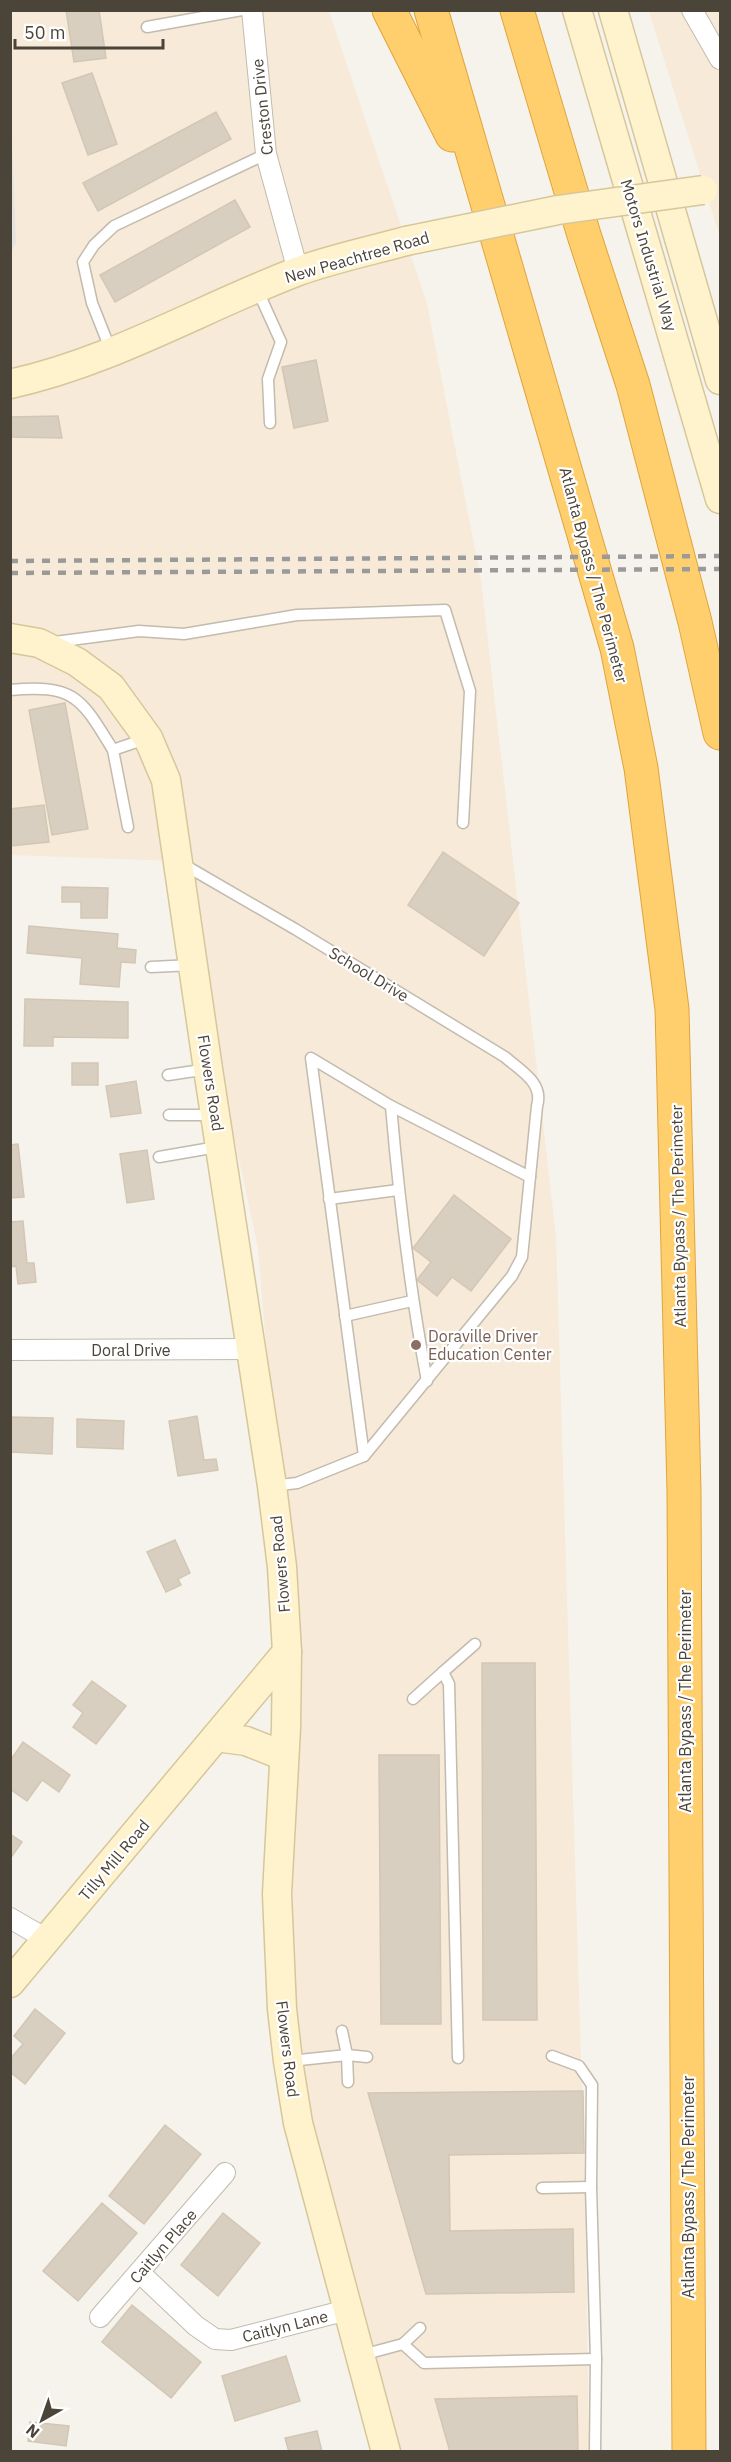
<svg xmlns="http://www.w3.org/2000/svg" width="731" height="2462" font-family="'IBM Plex Sans',sans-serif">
<rect width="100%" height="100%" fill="#f6f3ec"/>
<g fill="#f7ead8">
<path d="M 11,11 L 329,11 L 427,304 L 481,580 L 556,1237 L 585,2189 L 589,2451 L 402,2451 L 315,2182 L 267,1894 L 289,1623 L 258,1248 L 175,861 L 11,855 Z"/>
<path d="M 649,11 L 720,11 L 720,237 L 661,50 Z"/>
</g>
<path fill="#e5e3e0" d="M 11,110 L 16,243 L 11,252 L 10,252 Z"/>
<g fill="#d8cfc1" stroke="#d3c7b4" stroke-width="1.5">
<path d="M 66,10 L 99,10 L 106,58 L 74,62 Z"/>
<path d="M 92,73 L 117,144 L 88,155 L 62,83 Z"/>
<path d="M 216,112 L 231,139 L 98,211 L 83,183 Z"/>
<path d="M 235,200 L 250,227 L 115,302 L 100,275 Z"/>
<path d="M 316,360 L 328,421 L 294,428 L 282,367 Z"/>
<path d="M 58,416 L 62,438 L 12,437 L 10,417 Z"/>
<path d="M 65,703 L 88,829 L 52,835 L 29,710 Z"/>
<path d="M 44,805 L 49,842 L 10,846 L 10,809 Z"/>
<path d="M 443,852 L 519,903 L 484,956 L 408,905 Z"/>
<path d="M 62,887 L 108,888 L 107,918 L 81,918 L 81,902 L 62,902 Z"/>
<path d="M 29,926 L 118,934 L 117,948 L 136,950 L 135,963 L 121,962 L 119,987 L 80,984 L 82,958 L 27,953 Z"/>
<path d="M 25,999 L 128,1002 L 128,1038 L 53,1037 L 53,1046 L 24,1046 Z"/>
<rect x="72" y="1063" width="26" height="22"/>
<path d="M 136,1081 L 141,1113 L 111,1117 L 106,1086 Z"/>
<path d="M 18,1144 L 24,1197 L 10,1198 L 10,1145 Z"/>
<path d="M 147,1150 L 154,1199 L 127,1203 L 120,1154 Z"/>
<path d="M 454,1195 L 511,1239 L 471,1291 L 452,1277 L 437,1296 L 417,1280 L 431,1262 L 413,1248 Z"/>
<path d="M 23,1221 L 27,1263 L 34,1263 L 36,1282 L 18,1284 L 16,1266 L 10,1267 L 10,1222 Z"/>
<path d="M 197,1416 L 204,1460 L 216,1459 L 218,1470 L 178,1476 L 169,1421 Z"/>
<path d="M 10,1417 L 53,1418 L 52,1454 L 10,1452 Z"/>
<path d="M 77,1419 L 124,1421 L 123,1449 L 77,1447 Z"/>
<path d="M 175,1540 L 190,1573 L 178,1579 L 181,1585 L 166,1592 L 147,1552 Z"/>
<path d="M 482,1663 L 535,1663 L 537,2020 L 483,2020 Z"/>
<path d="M 92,1681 L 126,1706 L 96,1744 L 73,1727 L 83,1713 L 73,1705 Z"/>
<path d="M 23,1742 L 70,1775 L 59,1792 L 42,1780 L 27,1801 L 10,1789 L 10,1761 Z"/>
<path d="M 379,1755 L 439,1755 L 441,2024 L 381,2024 Z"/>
<path d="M 10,1834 L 22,1842 L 10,1859 Z"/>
<path d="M 35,2009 L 65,2033 L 25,2084 L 10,2072 L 10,2059 L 23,2044 L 14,2036 Z"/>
<path d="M 583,2091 L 584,2153 L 449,2155 L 450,2231 L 573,2229 L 574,2292 L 426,2294 L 368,2093 Z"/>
<path d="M 165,2125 L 201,2154 L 144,2224 L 109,2196 Z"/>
<path d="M 102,2203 L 137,2233 L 78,2301 L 43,2271 Z"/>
<path d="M 223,2213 L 260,2243 L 218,2296 L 181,2265 Z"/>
<path d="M 132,2305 L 201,2362 L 171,2398 L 102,2342 Z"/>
<path d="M 286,2356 L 300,2401 L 235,2421 L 222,2376 Z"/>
<path d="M 577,2396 L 578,2452 L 450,2452 L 435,2399 Z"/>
<path d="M 30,2422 L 69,2426 L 66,2446 L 28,2441 Z"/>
<path d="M 317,2431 L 322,2452 L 289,2452 L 285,2438 Z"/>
</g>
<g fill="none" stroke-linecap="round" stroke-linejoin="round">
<g stroke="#c2bbae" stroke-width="13">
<g id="lane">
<path d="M 147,27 L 242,10"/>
<path d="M 257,289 L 281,342 L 268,379 L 270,423"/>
<path d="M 111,351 L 92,303 L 83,262 L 94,245 L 114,226 L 266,154"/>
<path d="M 55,642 L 139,631 L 184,634 L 297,615 L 445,610 L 470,691 L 463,823"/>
<path d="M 10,690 C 75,684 81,698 113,750"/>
<path d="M 128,827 L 113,750 L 148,738"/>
<path d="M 181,863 L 295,929 L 505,1057 C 521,1071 544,1083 537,1106 L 522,1257 L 512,1276 L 364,1456 L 297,1483 L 272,1486"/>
<path d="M 151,967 L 193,965"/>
<path d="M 168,1075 L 208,1069"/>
<path d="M 391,1106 C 399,1199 410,1290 427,1381"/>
<path d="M 169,1115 L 213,1115"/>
<path d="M 159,1157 L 217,1147"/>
<path d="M 329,1199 L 398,1190"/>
<path d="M 345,1316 L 412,1301"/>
<path d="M 364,1456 L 311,1058 L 391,1106 L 530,1177"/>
<path d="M 443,1672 L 475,1644"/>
<path d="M 413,1699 L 443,1672 L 449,1684 L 458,2058"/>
<path d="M 342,2031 L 347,2055 L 348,2082"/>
<path d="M 552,2056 L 579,2066 L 592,2085 L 591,2187 L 596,2359 L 595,2452"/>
<path d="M 290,2061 L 347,2055 L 367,2057"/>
<path d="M 542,2188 L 591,2187"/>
<path d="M 403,2344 L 420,2328"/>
<path d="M 362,2355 L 403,2344 L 424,2363 L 596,2359"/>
</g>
</g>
<g stroke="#c2bbae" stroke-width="22">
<g id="street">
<path d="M 252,10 L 266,154 L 298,271"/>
<path d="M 692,10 L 720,59"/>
<path d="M 10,1350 L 251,1349"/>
<path d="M 10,1918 L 48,1940"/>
<path d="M 140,2273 L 196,2326 L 215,2339 L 231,2340 L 347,2310"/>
<path d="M 100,2317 L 225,2173"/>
</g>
</g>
<g stroke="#d6c79b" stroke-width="31">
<g id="secondary">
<path d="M 577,10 L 720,499"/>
<path d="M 613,10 L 720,380"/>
<path d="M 10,384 C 111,362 200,309 296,272 C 331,259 370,251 406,241"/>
<path d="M 10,638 L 39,643 L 77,662 L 111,687 L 148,738 L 166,780 L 208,1069 L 272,1486 L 282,1567 L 287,1652 L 286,1728 L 277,1894 L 282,2009 L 288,2061 L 298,2123 L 386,2452"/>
<path d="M 216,1737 L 246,1741 L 284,1756"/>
<path d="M 10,1983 L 287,1652"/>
</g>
</g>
<g stroke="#e0a43c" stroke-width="35">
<g id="highway">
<path d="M 389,10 L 452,135"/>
<path d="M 431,10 L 617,648 L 641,768 L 672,1009 L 684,1491 L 689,2452"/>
<path d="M 517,10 L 584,235 L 633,385 L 695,622 L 720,733"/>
</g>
</g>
<use href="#lane" stroke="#fff" stroke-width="10"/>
<use href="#street" stroke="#fff" stroke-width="20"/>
<use href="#secondary" stroke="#fff3cd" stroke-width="28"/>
<use href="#highway" stroke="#ffcf6e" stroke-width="33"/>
<g stroke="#9a9a9a" stroke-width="4.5" stroke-dasharray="8 8" stroke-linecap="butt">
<path d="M 10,561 L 720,556"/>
<path d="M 10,573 L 720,569"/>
</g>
<g stroke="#d6c79b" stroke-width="31" stroke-linecap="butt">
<path id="secondary-bridge" d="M 406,241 L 558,210 L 703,190"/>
</g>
<use href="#secondary-bridge" stroke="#fff3cd" stroke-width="28"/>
</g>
<circle fill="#8d6e63" stroke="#fff" stroke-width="2" cx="416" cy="1345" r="6"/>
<g text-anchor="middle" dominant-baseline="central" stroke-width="4.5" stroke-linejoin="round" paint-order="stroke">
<g font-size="16" fill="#4b4439" stroke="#fff">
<text transform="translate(262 107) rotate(-96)">Creston Drive</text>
<text transform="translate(649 255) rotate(73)">Motors Industrial Way</text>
<text transform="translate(357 257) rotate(-16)">New Peachtree Road</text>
<text transform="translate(594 575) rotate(75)">Atlanta Bypass / The Perimeter</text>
<text transform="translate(369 974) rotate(31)">School Drive</text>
<text transform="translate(211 1083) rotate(81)">Flowers Road</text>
<text transform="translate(678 1216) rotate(-91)">Atlanta Bypass / The Perimeter</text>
<text x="131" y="1350">Doral Drive</text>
<text transform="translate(280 1564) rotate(-95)">Flowers Road</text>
<text transform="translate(685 1701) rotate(-90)">Atlanta Bypass / The Perimeter</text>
<text transform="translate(114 1860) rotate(-50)">Tilly Mill Road</text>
<text transform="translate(288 2049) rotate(83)">Flowers Road</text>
<text transform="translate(688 2187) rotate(-90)">Atlanta Bypass / The Perimeter</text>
<text transform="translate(163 2246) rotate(-49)">Caitlyn Place</text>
<text transform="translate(285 2326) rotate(-14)">Caitlyn Lane</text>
</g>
<g font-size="16" fill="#785e54" stroke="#fff" text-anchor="start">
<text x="428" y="1336">Doraville Driver<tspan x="428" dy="18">Education Center</tspan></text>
</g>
</g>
<rect width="731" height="2462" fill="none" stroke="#4b4439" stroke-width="24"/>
<g transform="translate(42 2420) rotate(220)" stroke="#ffffff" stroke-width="4.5" paint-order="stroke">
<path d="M0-4.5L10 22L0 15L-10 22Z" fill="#4b4439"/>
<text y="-9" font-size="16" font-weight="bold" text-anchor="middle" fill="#4b4439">N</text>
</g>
<path d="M15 39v9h148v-9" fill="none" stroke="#4b4439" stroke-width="3"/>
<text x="24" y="39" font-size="18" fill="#4b4439" stroke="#ffffff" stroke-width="4.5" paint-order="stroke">50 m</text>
</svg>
